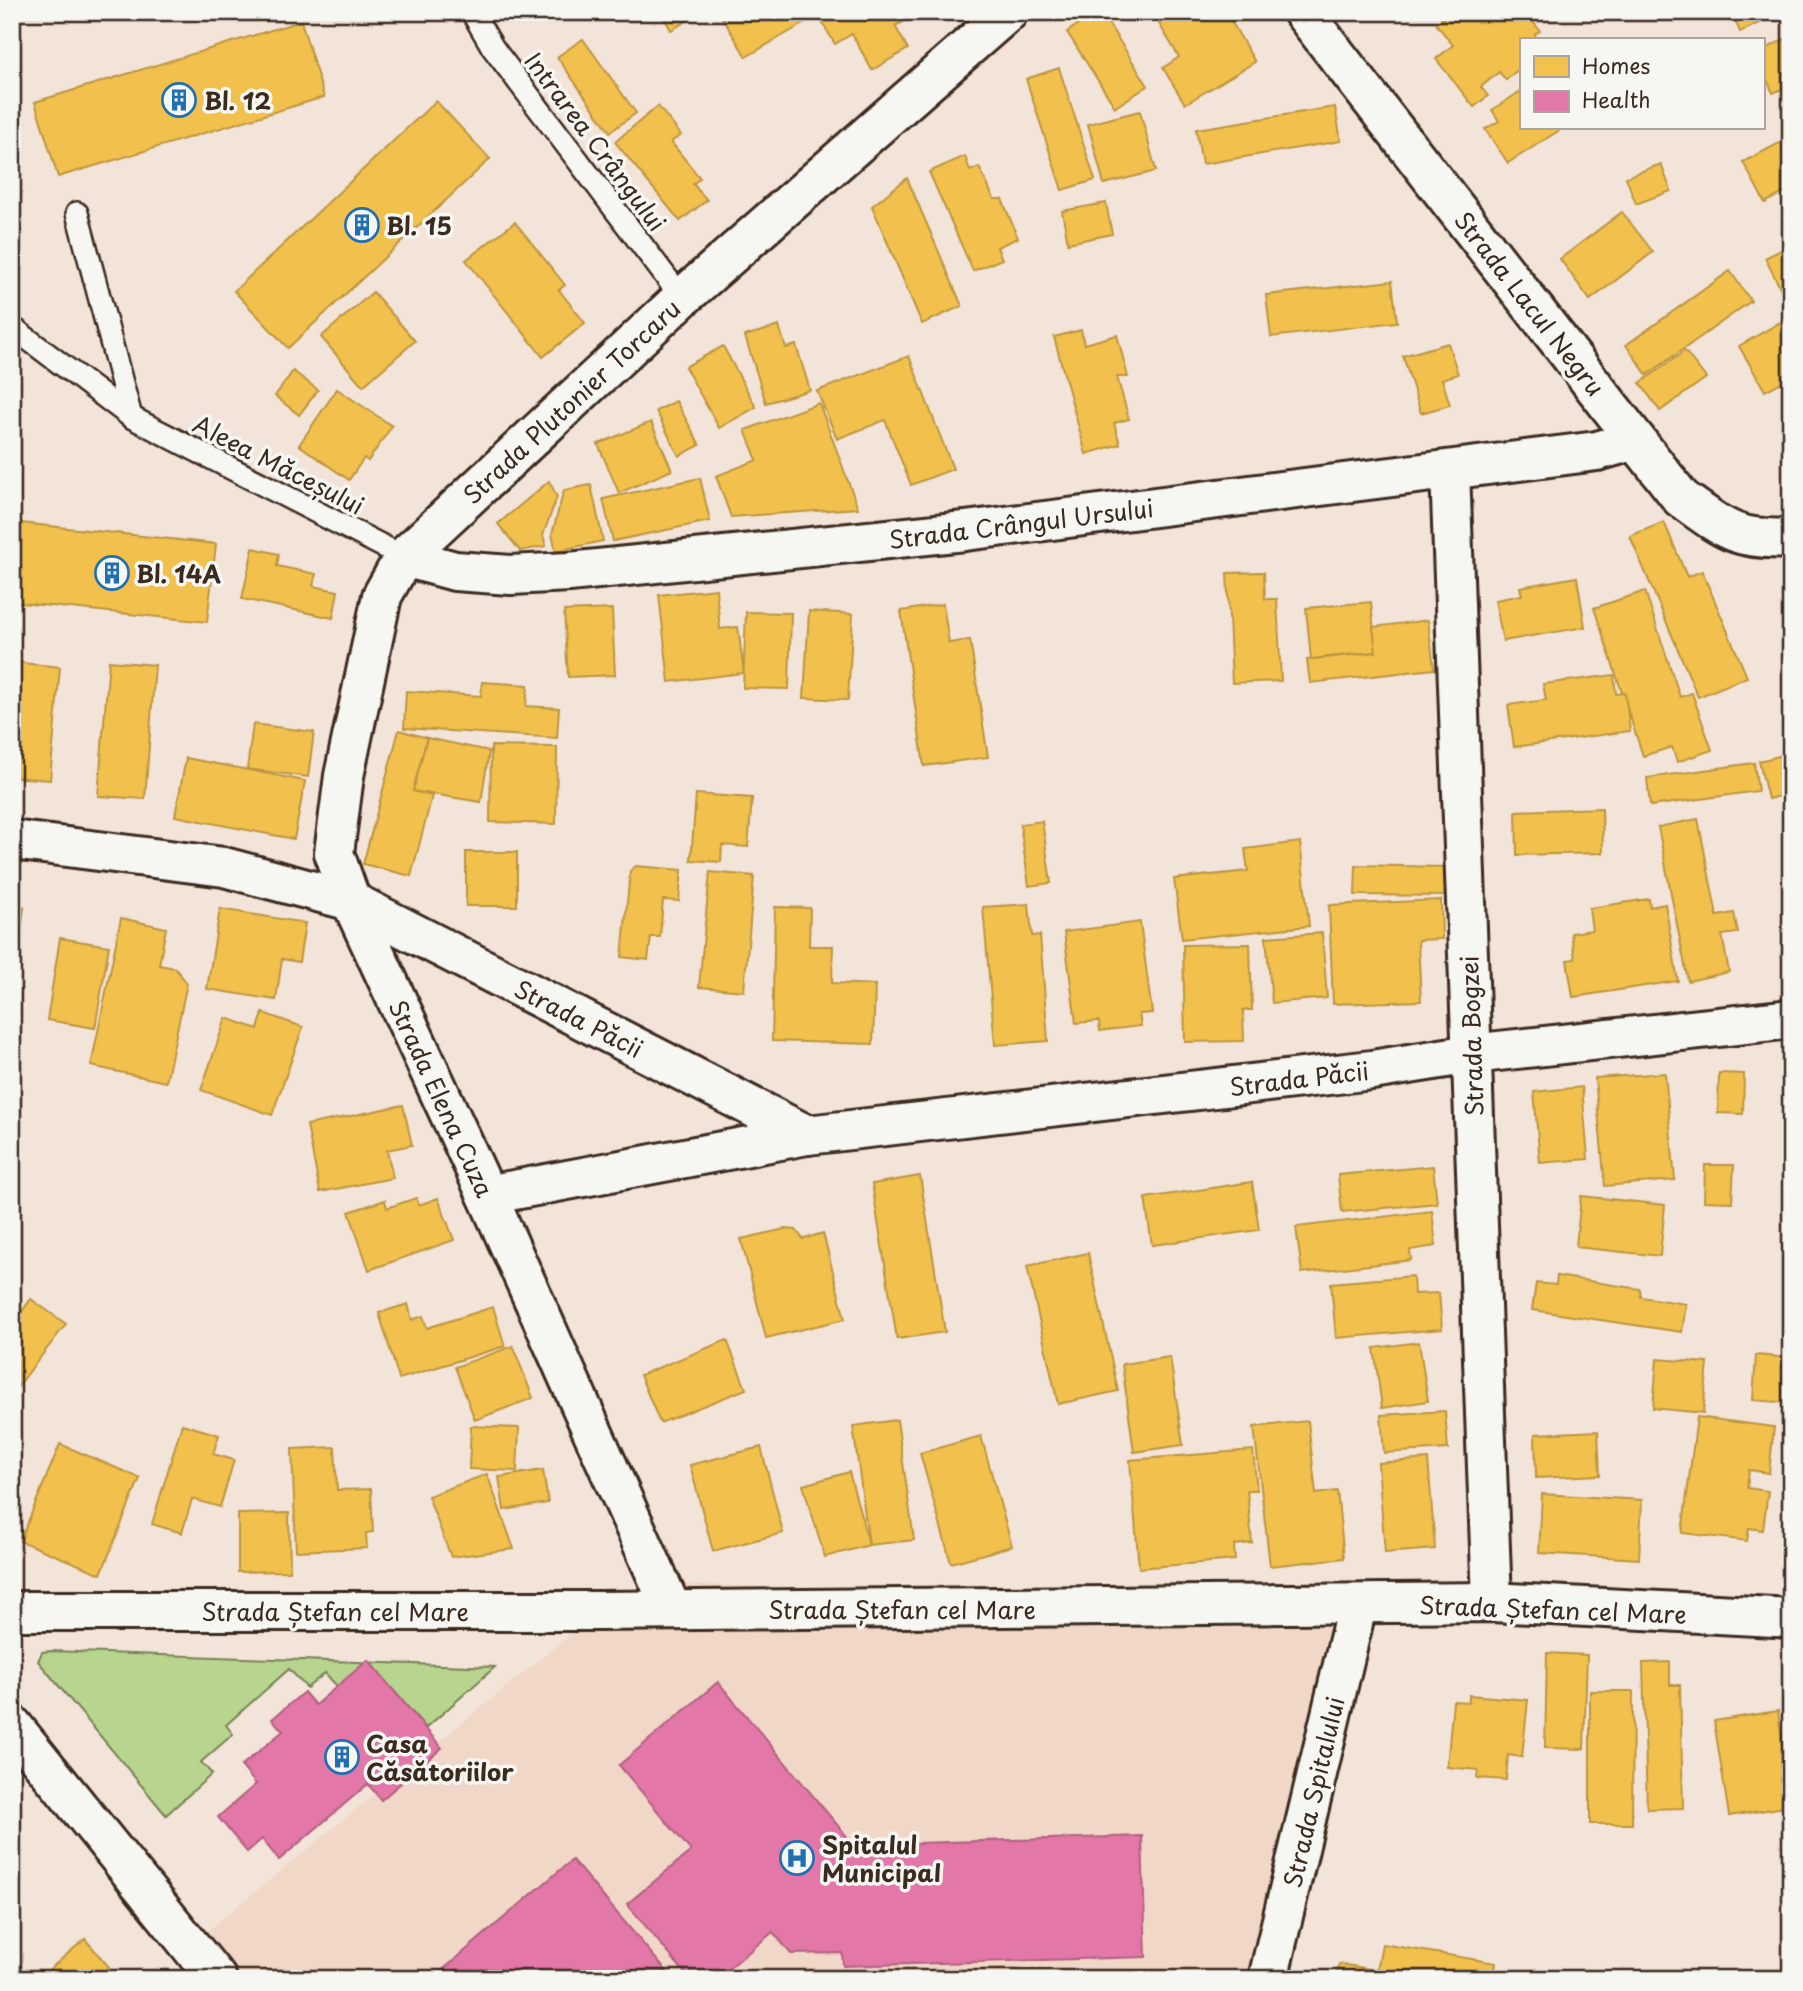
<svg xmlns="http://www.w3.org/2000/svg" width="1803" height="1991" font-family="'Playpen Sans',sans-serif">
<rect width="100%" height="100%" fill="#f3e4d9"/>
<filter id="ink" filterUnits="userSpaceOnUse"><feTurbulence type="fractalNoise" baseFrequency=".0143" numOctaves="2"/><feDisplacementMap in="SourceGraphic" scale="14" xChannelSelector="R" yChannelSelector="G"/><feConvolveMatrix kernelMatrix="1 2 1 2 8 2 1 2 1" color-interpolation-filters="sRGB"/></filter>
<g filter="url(#ink)">
<path fill="#f1d7c8" d="M 672,1584 L 1357,1606 L 1268,1979 L 217,1979 L 190,1945 L 599,1611 Z"/>
<path fill="#b7d58e" stroke="#798056" stroke-width="2" d="M 51,1651 L 495,1667 L 426,1728 L 375,1670 L 345,1695 L 325,1673 L 307,1688 L 289,1669 L 226,1725 L 233,1734 L 201,1762 L 212,1774 L 166,1815 L 38,1661 L 42,1652 Z"/>
<g fill="#f2c14e" stroke="#bb9440" stroke-width="2">
<path d="M 661,12 L 702,12 L 671,30 Z"/>
<path d="M 719,12 L 805,12 L 810,20 L 746,57 Z"/>
<path d="M 816,12 L 897,12 L 903,22 L 895,26 L 908,49 L 872,70 L 852,34 L 835,44 Z"/>
<path d="M 1097,12 L 1101,12 L 1148,86 L 1115,107 L 1067,32 Z"/>
<path d="M 1152,12 L 1230,12 L 1227,14 L 1255,62 L 1185,104 L 1163,68 L 1179,57 Z"/>
<path d="M 1450,12 L 1526,12 L 1540,31 L 1535,34 L 1536,40 L 1521,40 L 1521,67 L 1506,80 L 1499,72 L 1481,87 L 1488,96 L 1474,107 L 1436,59 L 1453,45 L 1436,24 Z"/>
<path d="M 1731,12 L 1784,12 L 1740,32 Z"/>
<path d="M 301,21 L 324,97 L 58,177 L 35,102 Z"/>
<path d="M 1791,36 L 1791,85 L 1773,93 L 1763,71 L 1763,50 Z"/>
<path d="M 583,39 L 636,113 L 610,132 L 557,57 Z"/>
<path d="M 1059,68 L 1095,180 L 1062,190 L 1026,79 Z"/>
<path d="M 1521,91 L 1521,128 L 1563,128 L 1508,163 L 1485,129 L 1499,121 L 1492,110 Z"/>
<path d="M 436,101 L 490,159 L 288,348 L 234,291 Z"/>
<path d="M 658,106 L 681,135 L 671,142 L 700,178 L 693,184 L 707,200 L 680,221 L 615,142 Z"/>
<path d="M 1335,107 L 1341,141 L 1202,164 L 1196,129 Z"/>
<path d="M 1140,111 L 1156,171 L 1104,184 L 1088,124 Z"/>
<path d="M 1789,138 L 1791,189 L 1765,203 L 1743,162 Z"/>
<path d="M 965,156 L 970,171 L 979,167 L 994,199 L 1002,199 L 1018,238 L 997,247 L 1002,259 L 973,271 L 929,172 Z"/>
<path d="M 1661,164 L 1671,191 L 1636,204 L 1626,177 Z"/>
<path d="M 907,178 L 962,306 L 922,324 L 872,206 Z"/>
<path d="M 1106,203 L 1112,234 L 1068,243 L 1062,211 Z"/>
<path d="M 1622,212 L 1653,252 L 1590,300 L 1560,259 Z"/>
<path d="M 515,222 L 565,285 L 559,290 L 585,323 L 543,357 L 466,260 Z"/>
<path d="M 1791,245 L 1791,300 L 1787,301 L 1765,258 Z"/>
<path d="M 1730,271 L 1751,301 L 1647,375 L 1626,345 Z"/>
<path d="M 1392,281 L 1397,322 L 1271,337 L 1266,295 Z"/>
<path d="M 373,292 L 415,341 L 363,386 L 321,337 Z"/>
<path d="M 1791,316 L 1791,377 L 1765,391 L 1739,346 Z"/>
<path d="M 779,326 L 786,348 L 796,345 L 810,390 L 766,403 L 745,336 Z"/>
<path d="M 1081,330 L 1084,344 L 1117,335 L 1128,377 L 1117,377 L 1129,419 L 1114,423 L 1120,444 L 1086,454 L 1054,337 Z"/>
<path d="M 1448,343 L 1458,374 L 1442,379 L 1450,405 L 1421,413 L 1403,356 Z"/>
<path d="M 723,346 L 756,407 L 719,428 L 685,367 Z"/>
<path d="M 1685,351 L 1706,378 L 1660,411 L 1640,383 Z"/>
<path d="M 909,356 L 953,469 L 911,485 L 885,420 L 837,439 L 817,391 Z"/>
<path d="M 293,371 L 318,390 L 299,415 L 275,396 Z"/>
<path d="M 337,389 L 392,426 L 368,461 L 364,458 L 349,480 L 299,445 Z"/>
<path d="M 676,401 L 700,445 L 679,456 L 656,411 Z"/>
<path d="M 819,403 L 858,508 L 731,517 L 716,476 L 757,460 L 745,430 Z"/>
<path d="M 651,422 L 672,470 L 619,493 L 598,444 Z"/>
<path d="M 700,478 L 710,521 L 613,541 L 603,499 Z"/>
<path d="M 549,481 L 557,497 L 543,535 L 546,546 L 520,551 L 498,524 Z"/>
<path d="M 591,485 L 603,541 L 556,551 L 552,534 L 564,490 Z"/>
<path d="M 12,522 L 216,544 L 207,622 L 12,602 Z"/>
<path d="M 1664,522 L 1687,577 L 1702,571 L 1747,677 L 1698,697 L 1630,536 Z"/>
<path d="M 253,548 L 279,554 L 277,566 L 316,574 L 313,586 L 338,591 L 333,618 L 242,599 Z"/>
<path d="M 1264,572 L 1265,599 L 1277,599 L 1281,681 L 1232,683 L 1227,573 Z"/>
<path d="M 1577,577 L 1585,627 L 1503,641 L 1495,600 L 1522,595 L 1520,587 Z"/>
<path d="M 716,589 L 720,629 L 738,627 L 744,673 L 669,682 L 659,595 Z"/>
<path d="M 1645,591 L 1680,697 L 1692,693 L 1712,750 L 1677,762 L 1672,747 L 1643,756 L 1594,608 Z"/>
<path d="M 1371,602 L 1376,652 L 1311,659 L 1306,608 Z"/>
<path d="M 943,604 L 949,643 L 970,640 L 988,757 L 924,766 L 901,611 Z"/>
<path d="M 612,609 L 615,675 L 568,677 L 564,611 Z"/>
<path d="M 809,611 L 853,614 L 848,700 L 804,698 Z"/>
<path d="M 746,612 L 791,613 L 789,689 L 743,688 Z"/>
<path d="M 1428,620 L 1434,669 L 1310,683 L 1307,660 L 1376,652 L 1373,627 Z"/>
<path d="M 109,661 L 155,665 L 145,799 L 98,796 Z"/>
<path d="M 12,662 L 60,667 L 50,780 L 12,777 Z"/>
<path d="M 1614,675 L 1616,694 L 1625,693 L 1630,731 L 1514,747 L 1508,705 L 1546,700 L 1543,684 Z"/>
<path d="M 482,682 L 528,685 L 526,706 L 559,708 L 557,738 L 404,728 L 406,691 L 481,696 Z"/>
<path d="M 253,724 L 314,732 L 308,777 L 247,769 Z"/>
<path d="M 399,730 L 427,738 L 413,791 L 432,796 L 411,876 L 363,864 Z"/>
<path d="M 427,738 L 489,751 L 481,802 L 413,791 Z"/>
<path d="M 491,746 L 557,747 L 556,824 L 490,822 Z"/>
<path d="M 1791,753 L 1791,820 L 1784,795 L 1768,799 L 1759,761 Z"/>
<path d="M 186,758 L 305,781 L 294,839 L 175,816 Z"/>
<path d="M 1754,763 L 1758,791 L 1650,806 L 1647,778 Z"/>
<path d="M 696,794 L 752,798 L 748,847 L 722,845 L 721,862 L 691,860 Z"/>
<path d="M 1602,808 L 1603,853 L 1517,855 L 1516,811 Z"/>
<path d="M 1698,819 L 1717,916 L 1734,913 L 1738,933 L 1722,935 L 1729,972 L 1688,981 L 1658,827 Z"/>
<path d="M 1042,821 L 1051,883 L 1029,886 L 1020,824 Z"/>
<path d="M 1300,842 L 1309,926 L 1182,939 L 1174,879 L 1248,871 L 1245,849 Z"/>
<rect x="466" y="852" width="51" height="54"/>
<path d="M 1356,865 L 1446,867 L 1446,896 L 1355,895 Z"/>
<path d="M 636,866 L 682,870 L 679,901 L 663,900 L 660,937 L 651,937 L 648,960 L 622,957 L 630,871 Z"/>
<path d="M 710,872 L 754,876 L 744,991 L 699,987 Z"/>
<path d="M 1649,899 L 1650,907 L 1665,904 L 1678,981 L 1573,997 L 1567,960 L 1575,959 L 1571,933 L 1592,930 L 1589,908 Z"/>
<path d="M 1441,900 L 1442,939 L 1418,940 L 1421,1001 L 1333,1004 L 1329,905 Z"/>
<path d="M 1029,904 L 1032,936 L 1040,935 L 1048,1041 L 995,1045 L 983,907 Z"/>
<path d="M 12,905 L 24,907 L 13,1002 L 12,1002 Z"/>
<path d="M 775,907 L 810,908 L 809,946 L 833,946 L 832,983 L 875,985 L 873,1044 L 772,1041 Z"/>
<path d="M 220,909 L 305,923 L 299,962 L 282,959 L 276,1000 L 207,989 Z"/>
<path d="M 121,918 L 166,928 L 159,965 L 175,968 L 187,983 L 166,1082 L 91,1066 Z"/>
<path d="M 1140,922 L 1152,1013 L 1139,1014 L 1141,1026 L 1100,1031 L 1099,1021 L 1076,1023 L 1064,932 Z"/>
<path d="M 1322,933 L 1327,998 L 1272,1003 L 1266,937 Z"/>
<path d="M 60,938 L 109,946 L 95,1028 L 47,1020 Z"/>
<path d="M 1250,944 L 1252,1010 L 1243,1010 L 1244,1041 L 1185,1042 L 1183,945 Z"/>
<path d="M 263,1013 L 303,1027 L 272,1115 L 201,1090 L 226,1018 L 258,1029 Z"/>
<path d="M 1665,1073 L 1675,1180 L 1605,1186 L 1595,1078 Z"/>
<path d="M 1719,1073 L 1744,1074 L 1743,1114 L 1718,1113 Z"/>
<path d="M 1582,1087 L 1588,1159 L 1540,1163 L 1534,1092 Z"/>
<path d="M 403,1105 L 412,1145 L 387,1150 L 393,1178 L 320,1192 L 307,1125 Z"/>
<path d="M 1705,1165 L 1734,1165 L 1732,1202 L 1704,1201 Z"/>
<path d="M 1433,1166 L 1437,1203 L 1342,1212 L 1338,1175 Z"/>
<path d="M 920,1176 L 945,1332 L 897,1339 L 872,1184 Z"/>
<path d="M 1252,1182 L 1259,1230 L 1152,1245 L 1145,1198 Z"/>
<path d="M 1581,1196 L 1665,1205 L 1660,1256 L 1576,1247 Z"/>
<path d="M 416,1198 L 419,1205 L 438,1198 L 454,1240 L 369,1270 L 349,1212 L 385,1200 L 387,1208 Z"/>
<path d="M 1432,1211 L 1436,1246 L 1410,1250 L 1411,1260 L 1302,1273 L 1296,1227 Z"/>
<path d="M 785,1229 L 796,1230 L 803,1239 L 823,1233 L 845,1319 L 766,1338 L 741,1239 Z"/>
<path d="M 1088,1253 L 1118,1391 L 1058,1404 L 1027,1266 Z"/>
<path d="M 1413,1276 L 1414,1294 L 1439,1293 L 1442,1329 L 1336,1338 L 1331,1283 Z"/>
<path d="M 1557,1276 L 1640,1289 L 1641,1297 L 1686,1304 L 1682,1332 L 1532,1310 L 1536,1283 L 1556,1285 Z"/>
<path d="M 31,1299 L 66,1324 L 12,1394 L 12,1325 Z"/>
<path d="M 408,1304 L 412,1320 L 423,1316 L 427,1328 L 493,1307 L 505,1346 L 399,1379 L 379,1313 Z"/>
<path d="M 727,1340 L 746,1389 L 660,1423 L 640,1375 Z"/>
<path d="M 1419,1342 L 1428,1401 L 1382,1408 L 1374,1348 Z"/>
<path d="M 513,1346 L 533,1398 L 475,1420 L 455,1367 Z"/>
<path d="M 1756,1355 L 1791,1358 L 1791,1403 L 1753,1400 Z"/>
<path d="M 1170,1357 L 1183,1445 L 1134,1452 L 1122,1364 Z"/>
<path d="M 1657,1359 L 1708,1363 L 1703,1413 L 1653,1408 Z"/>
<path d="M 1445,1411 L 1448,1449 L 1384,1453 L 1381,1415 Z"/>
<path d="M 1697,1417 L 1774,1427 L 1769,1473 L 1749,1470 L 1747,1488 L 1768,1491 L 1763,1530 L 1749,1528 L 1747,1541 L 1682,1533 Z"/>
<path d="M 897,1420 L 914,1540 L 869,1545 L 853,1426 Z"/>
<path d="M 1308,1421 L 1316,1494 L 1337,1491 L 1344,1558 L 1270,1566 L 1254,1427 Z"/>
<path d="M 182,1424 L 219,1435 L 213,1454 L 234,1460 L 220,1507 L 192,1499 L 182,1533 L 152,1524 Z"/>
<path d="M 471,1426 L 519,1428 L 517,1471 L 469,1469 Z"/>
<path d="M 1598,1431 L 1600,1475 L 1536,1478 L 1535,1434 Z"/>
<path d="M 981,1436 L 1012,1546 L 951,1563 L 920,1453 Z"/>
<path d="M 60,1444 L 140,1478 L 101,1574 L 20,1541 Z"/>
<path d="M 335,1447 L 337,1490 L 371,1489 L 373,1532 L 366,1533 L 367,1548 L 296,1551 L 292,1449 Z"/>
<path d="M 761,1447 L 783,1533 L 713,1551 L 690,1465 Z"/>
<path d="M 1253,1450 L 1257,1490 L 1247,1490 L 1252,1543 L 1234,1545 L 1235,1560 L 1139,1568 L 1130,1460 Z"/>
<path d="M 1428,1459 L 1435,1549 L 1385,1553 L 1378,1463 Z"/>
<path d="M 543,1470 L 548,1503 L 504,1510 L 499,1477 Z"/>
<path d="M 849,1472 L 869,1545 L 825,1557 L 803,1485 Z"/>
<path d="M 487,1474 L 514,1549 L 451,1557 L 428,1496 Z"/>
<path d="M 1542,1494 L 1642,1500 L 1639,1559 L 1539,1553 Z"/>
<path d="M 289,1513 L 290,1571 L 238,1572 L 238,1514 Z"/>
<path d="M 1547,1653 L 1587,1655 L 1584,1749 L 1545,1748 Z"/>
<path d="M 1670,1662 L 1670,1685 L 1680,1685 L 1683,1808 L 1647,1809 L 1643,1663 Z"/>
<path d="M 1590,1691 L 1633,1691 L 1632,1824 L 1590,1824 Z"/>
<path d="M 1469,1695 L 1528,1700 L 1522,1757 L 1508,1755 L 1506,1780 L 1477,1778 L 1478,1770 L 1447,1767 L 1453,1701 L 1469,1702 Z"/>
<path d="M 1778,1711 L 1791,1806 L 1729,1816 L 1714,1721 Z"/>
<path d="M 85,1939 L 109,1967 L 96,1979 L 38,1979 Z"/>
<path d="M 1382,1944 L 1496,1963 L 1493,1979 L 1336,1979 L 1339,1964 L 1377,1970 Z"/>
</g>
<g fill="#e377a8" stroke="#b1607f" stroke-width="2">
<path d="M 368,1660 L 442,1748 L 381,1800 L 368,1784 L 279,1860 L 262,1839 L 247,1852 L 218,1817 L 256,1784 L 241,1766 L 283,1731 L 272,1719 L 304,1692 L 315,1705 Z"/>
<path d="M 718,1682 L 854,1845 L 1142,1836 L 1146,1957 L 843,1966 L 842,1953 L 791,1954 L 773,1932 L 716,1979 L 690,1979 L 627,1904 L 691,1851 L 619,1765 Z"/>
<path d="M 572,1860 L 673,1979 L 432,1979 Z"/>
</g>
<g fill="none" stroke-linecap="round" stroke-linejoin="round">
<g stroke="#3b2a1e" stroke-width="26">
<g id="lane">
<path d="M 472,12 L 493,48 L 682,298"/>
<path d="M 77,213 L 131,417"/>
<path d="M 12,327 L 131,417 L 404,557"/>
</g>
</g>
<g stroke="#3b2a1e" stroke-width="44">
<g id="street">
<path d="M 1303,12 L 1681,498 C 1724,529 1735,541 1791,538"/>
<path d="M 1450,470 L 1492,1602"/>
<path d="M 404,557 L 455,571 L 511,575 L 569,572 L 965,531 L 1597,451 L 1636,440"/>
<path d="M 12,840 L 224,867 L 351,901 L 487,1195 L 672,1610"/>
<path d="M 807,1135 L 351,901 L 334,853 L 344,776 L 382,596 L 404,557 L 682,298 L 1008,12"/>
<path d="M 487,1195 L 807,1135 L 1372,1070 L 1471,1054 L 1791,1019"/>
<path d="M 1268,1979 L 1357,1606"/>
</g>
</g>
<g stroke="#3b2a1e" stroke-width="44">
<g id="secondary">
<path d="M 12,1611 L 599,1611 L 1492,1602 L 1791,1618"/>
<path d="M 12,1725 L 217,1979"/>
</g>
</g>
<use href="#lane" stroke="#f6f6f2" stroke-width="21"/>
<use href="#street" stroke="#f6f6f2" stroke-width="38"/>
<use href="#secondary" stroke="#f6f6f2" stroke-width="38"/>
</g>
</g>
<defs>
<g id="building-ring" transform="scale(1.75)"><circle r="9.5" fill="#f6f6f2" stroke="#1f6fb2" stroke-width="1.5"/><path d="M-4-6H4V6H1V3H-1V6H-4ZM-2.5-4.3h1.7v1.8h-1.7ZM.8-4.3h1.7v1.8H.8ZM-2.5-1h1.7V.8h-1.7ZM.8-1h1.7V.8H.8Z" fill="#1f6fb2"/></g>
<g id="hospital-ring" transform="scale(1.75)"><circle r="9.5" fill="#f6f6f2" stroke="#1f6fb2" stroke-width="1.5"/><path d="M-5-5h3v3.5h4V-5h3V5h-3V1.5h-4V5h-3Z" fill="#1f6fb2"/></g>
</defs>
<g fill-rule="evenodd">
<use href="#building-ring" x="179" y="100"/>
<use href="#building-ring" x="362" y="225"/>
<use href="#building-ring" x="112" y="573"/>
<use href="#building-ring" x="342" y="1757"/>
<use href="#hospital-ring" x="797" y="1858"/>
</g>
<g text-anchor="middle" dominant-baseline="central" stroke-width="7" stroke-linejoin="round" paint-order="stroke">
<g font-size="24" font-weight="bold" fill="#3b2a1e" stroke="#f6f6f2" text-anchor="start">
<text x="204" y="100">Bl. 12</text>
<text x="386" y="225">Bl. 15</text>
<text x="136" y="573">Bl. 14A</text>
<text x="366" y="1743">Casa<tspan x="366" dy="28">Căsătoriilor</tspan></text>
<text x="822" y="1844">Spitalul<tspan x="822" dy="28">Municipal</tspan></text>
</g>
<g font-size="24" fill="#3b2a1e" stroke="#f6f6f2">
<text transform="translate(596 141) rotate(53)">Intrarea Crângului</text>
<text transform="translate(1530 303) rotate(52)">Strada Lacul Negru</text>
<text transform="translate(571 401) rotate(-43)">Strada Plutonier Torcaru</text>
<text transform="translate(279 464) rotate(27)">Aleea Măceșului</text>
<text transform="translate(1021 523) rotate(-7)">Strada Crângul Ursului</text>
<text transform="translate(579 1018) rotate(27)">Strada Păcii</text>
<text transform="translate(1471 1036) rotate(-92)">Strada Bogzei</text>
<text transform="translate(1299 1078) rotate(-7)">Strada Păcii</text>
<text transform="translate(442 1098) rotate(65)">Strada Elena Cuza</text>
<text x="902" y="1609">Strada Ștefan cel Mare</text>
<text transform="translate(1553 1609) rotate(2)">Strada Ștefan cel Mare</text>
<text x="335" y="1611">Strada Ștefan cel Mare</text>
<text transform="translate(1313 1792) rotate(-77)">Strada Spitalului</text>
</g>
</g>
<rect width="1803" height="1991" fill="none" stroke="#f6f6f2" stroke-width="42"/>
<rect x="21" y="21" width="1761" height="1949" fill="none" stroke="#3b2a1e" stroke-width="2.5" filter="url(#ink)"/>
<rect x="1520" y="38" width="245" height="91" fill="#f6f6f2" stroke="#aba49d" stroke-width="2"/>
<rect x="1534" y="56" width="35" height="21" fill="#f2c14e" stroke="#aba49d" stroke-width="2"/>
<text x="1582" y="74" font-size="21" fill="#3b2a1e">Homes</text>
<rect x="1534" y="91" width="35" height="21" fill="#e377a8" stroke="#aba49d" stroke-width="2"/>
<text x="1582" y="108" font-size="21" fill="#3b2a1e">Health</text>
</svg>
